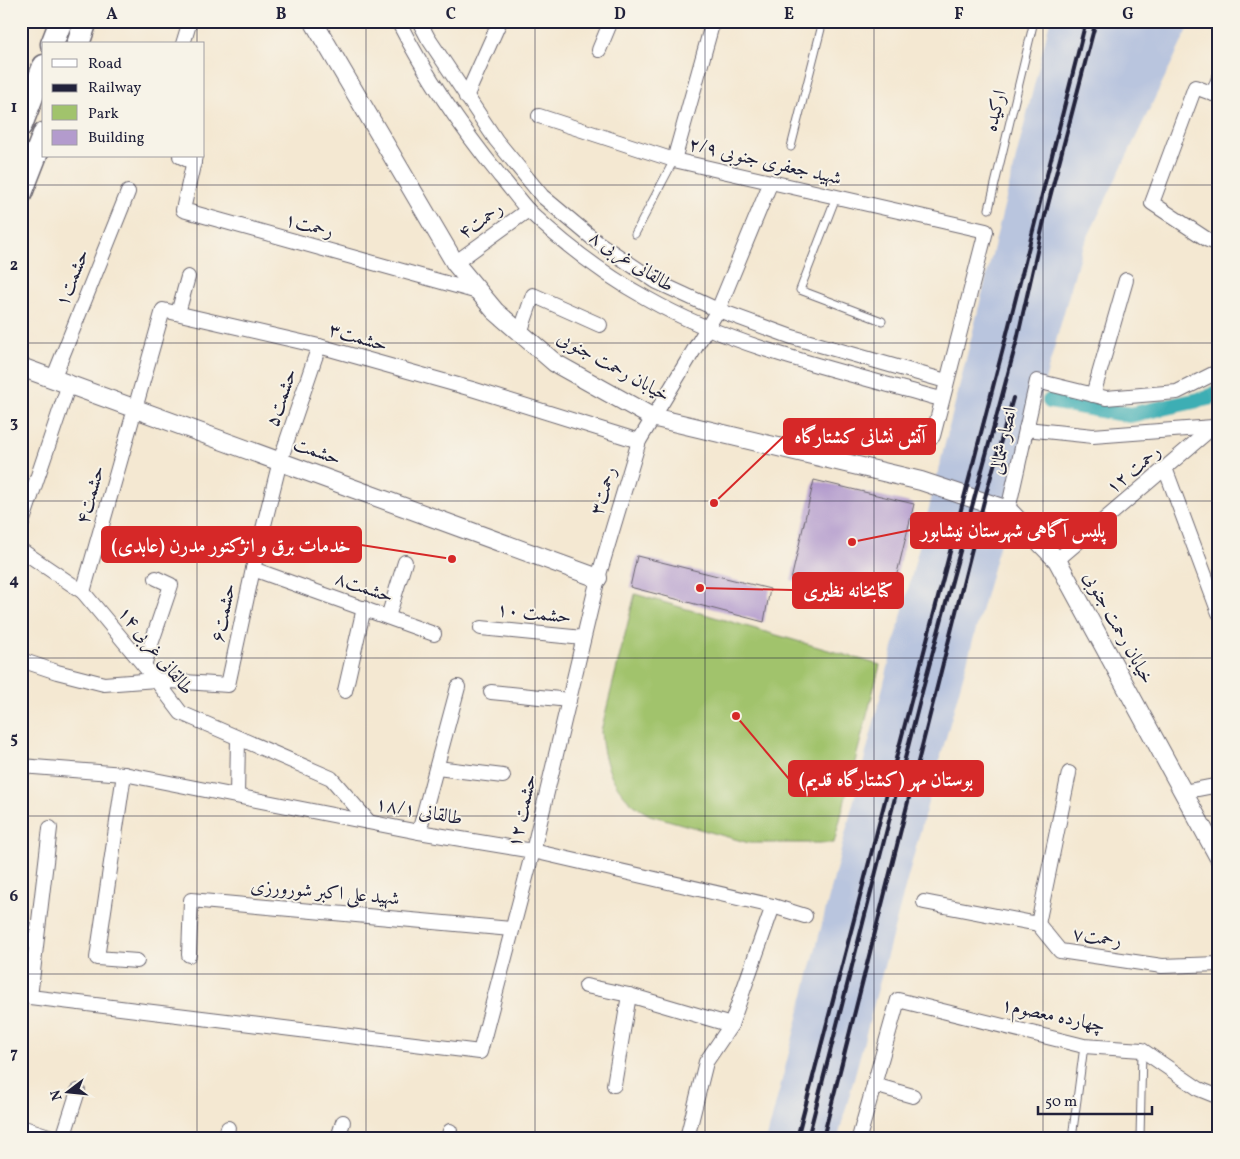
<svg xmlns="http://www.w3.org/2000/svg" width="1240" height="1159" font-family="Vollkorn,Amiri,serif">
<rect width="100%" height="100%" fill="#f7f3e8"/>
<filter id="ink" filterUnits="userSpaceOnUse"><feTurbulence type="fractalNoise" baseFrequency=".02" numOctaves="2"/><feDisplacementMap in="SourceGraphic" scale="10" xChannelSelector="R" yChannelSelector="G"/><feConvolveMatrix kernelMatrix="1 2 1 2 8 2 1 2 1" color-interpolation-filters="sRGB"/></filter>
<filter id="wash" filterUnits="userSpaceOnUse"><feTurbulence type="fractalNoise" baseFrequency=".0096" numOctaves="4" result="noise"/><feDisplacementMap in="SourceGraphic" scale="20" xChannelSelector="R" yChannelSelector="G"/><feGaussianBlur stdDeviation="1.12" result="paint"/><feColorMatrix in="noise" values="0 0 0 0 0 0 0 0 0 0 0 0 0 0 0 0 0 1.4 0 .05"/><feComposite in="paint" operator="in"/></filter>
<g filter="url(#wash)">
<rect width="100%" height="100%" fill="#f4e8d2"/>
<path fill="#b9c5de" d="M 1050,21 L 1192,21 L 1081,251 L 927,806 L 838,1138 L 767,1138 L 928,512 Z"/>
<path fill="#a1c36c" stroke="#627254" d="M 635,594 L 880,665 L 834,843 L 749,843 L 650,815 C 617,799 603,767 601,731 Z"/>
<g fill="none" stroke-linecap="round" stroke-linejoin="round">
<path stroke="#3caeb4" stroke-width="16" d="M 1050,401 L 1130,415 L 1208,398 L 1219,391"/>
</g>
<g id="blocks">
<g fill="#b39bcd">
<path d="M 814,480 L 914,504 L 889,606 L 791,580 Z"/>
<path d="M 637,556 L 770,589 L 764,622 L 630,587 Z"/>
</g>
</g>
</g>
<g filter="url(#ink)">
<use href="#blocks" fill-opacity="0" stroke="#6c6770" stroke-width="1"/>
<g fill="none" stroke-linecap="round" stroke-linejoin="round">
<g stroke="#6c6770" stroke-width="9">
<g id="service">
<path d="M 791,147 L 823,21"/>
<path d="M 836,197 L 800,290 L 882,321"/>
<path d="M 989,209 L 1034,21"/>
<path d="M 635,234 L 674,160"/>
<path d="M 1072,1138 L 1084,1046"/>
<path d="M 1140,1138 L 1142,1051"/>
</g>
</g>
<g stroke="#6c6770" stroke-width="16">
<g id="minor">
<path d="M 398,21 C 426,76 461,128 500,176 C 510,187 519,201 529,211 C 564,244 606,276 648,299 C 736,349 844,372 941,399"/>
<path d="M 419,21 L 428,38 L 496,140 L 542,196 L 597,242 L 657,282 L 718,310 L 792,337 L 946,381"/>
<path d="M 183,44 L 190,21"/>
<path d="M 599,50 L 611,21"/>
<path d="M 1213,94 L 1219,78"/>
<path d="M 1219,96 L 1195,87 L 1152,203 L 1208,240 L 1219,244"/>
<path d="M 466,97 L 500,21"/>
<path d="M 539,116 L 674,160 L 986,231 L 933,436"/>
<path d="M 180,156 L 194,163"/>
<path d="M 195,156 L 183,210 L 478,292"/>
<path d="M 674,160 L 713,21"/>
<path d="M 455,263 L 528,210"/>
<path d="M 178,313 L 188,277"/>
<path d="M 520,333 L 533,295 L 600,325"/>
<path d="M 53,379 L 128,192"/>
<path d="M 1093,395 L 1126,280"/>
<path d="M 1026,429 L 1093,436 L 1213,427"/>
<path d="M 1165,468 L 1219,613"/>
<path d="M 1008,510 L 1037,381 L 1106,398 L 1177,392 L 1219,371"/>
<path d="M 21,526 L 69,384"/>
<path d="M 21,550 L 83,592 L 156,680 L 181,713 L 331,778 L 369,822"/>
<path d="M 1057,560 L 1219,422"/>
<path d="M 253,569 L 434,634"/>
<path d="M 83,592 L 163,310 L 319,346 L 472,389 L 639,441"/>
<path d="M 388,617 L 405,562"/>
<path d="M 481,628 L 583,638"/>
<path d="M 21,660 L 57,672 L 104,684 L 156,680 L 228,685 L 253,569 L 280,461 L 319,346"/>
<path d="M 144,665 L 171,585 L 156,578"/>
<path d="M 345,691 L 364,608"/>
<path d="M 491,692 L 569,700"/>
<path d="M 21,766 L 124,774 L 419,832 L 533,851 L 773,906 L 805,916"/>
<path d="M 437,768 L 503,776"/>
<path d="M 124,774 L 97,958 L 137,961"/>
<path d="M 1183,792 L 1219,785"/>
<path d="M 237,796 L 238,738"/>
<path d="M 50,828 L 30,997 L 480,1052 L 533,851 L 598,578 L 639,441 L 718,310 L 770,184"/>
<path d="M 419,832 L 458,687"/>
<path d="M 924,902 L 1038,924 L 1060,951 L 1162,966 L 1219,964"/>
<path d="M 1038,924 L 1069,773"/>
<path d="M 21,938 L 36,940"/>
<path d="M 189,955 L 191,900 L 511,929"/>
<path d="M 586,986 L 629,995"/>
<path d="M 614,1085 L 629,995 L 731,1025"/>
<path d="M 874,1085 L 913,1096"/>
<path d="M 21,1127 L 55,1138"/>
<path d="M 63,1138 L 78,1091"/>
<path d="M 225,1138 L 228,1128"/>
<path d="M 338,1138 L 343,1122"/>
<path d="M 448,1138 L 450,1131"/>
<path d="M 687,1138 L 706,1062 L 731,1025 L 773,906"/>
<path d="M 859,1138 L 898,1000 L 1084,1046 L 1142,1050 L 1199,1089 L 1219,1097"/>
</g>
</g>
<g stroke="#6c6770" stroke-width="20">
<g id="tertiary">
<path d="M 313,21 L 455,263 L 495,311 L 555,363 L 652,417 L 921,481 L 1008,510 L 1057,560 L 1219,858"/>
<path d="M 21,367 L 598,578"/>
</g>
</g>
<g stroke="#6c6770" stroke-width="25">
<g id="primary">
<path d="M 52,44 L 61,21"/>
<path d="M 78,44 L 86,21"/>
<path d="M 21,125 L 44,66"/>
<path d="M 21,193 L 44,134"/>
</g>
</g>
<use href="#service" stroke="#fff" stroke-width="7"/>
<use href="#minor" stroke="#fff" stroke-width="14"/>
<use href="#tertiary" stroke="#fff" stroke-width="18"/>
<use href="#primary" stroke="#fff" stroke-width="22"/>
<g stroke="#22223b" stroke-width="4">
<path d="M 797,1138 L 1006,337 L 1086,21"/>
<path d="M 808,1138 L 922,692 L 1017,340 L 1045,216 L 1096,21"/>
<path d="M 823,1138 L 984,501 L 1013,398"/>
</g>
</g>
</g>
<path fill="none" stroke="#22223b" stroke-width="1" stroke-opacity="0.55" d="M 197,21 L 197,44M 366,21 L 366,1138M 535,21 L 535,1138M 705,21 L 705,1138M 874,21 L 874,1138M 1043,21 L 1043,1138M 197,156 L 197,1138M 21,185 L 1219,185M 21,343 L 1219,343M 21,501 L 1219,501M 21,658 L 1219,658M 21,816 L 1219,816M 21,974 L 1219,974"/>
<g text-anchor="middle" dominant-baseline="central" stroke-width="4" stroke-linejoin="round" paint-order="stroke">
<g font-size="19" fill="#22223b" stroke="#f7f3e8">
<text transform="translate(996 111) rotate(-76)">ارکیده</text>
<text transform="translate(765 162) rotate(13)">شهید جعفری جنوبی ۲/۹</text>
<text transform="translate(481 221) rotate(-36)">رحمت۴</text>
<text transform="translate(309 226) rotate(15)">رحمت۱</text>
<text transform="translate(631 262) rotate(33)">طالقانی غربی ۸</text>
<text transform="translate(73 278) rotate(-68)">حشمت۱</text>
<text transform="translate(358 338) rotate(16)">حشمت۳</text>
<text transform="translate(613 367) rotate(29)">خیابان رحمت جنوبی</text>
<text transform="translate(282 398) rotate(-71)">حشمت۵</text>
<text transform="translate(1004 441) rotate(-78)">انصار شمالی</text>
<text transform="translate(317 452) rotate(20)">حشمت</text>
<text transform="translate(1134 470) rotate(-40)">رحمت ۱۲</text>
<text transform="translate(604 491) rotate(-73)">رحمت۳</text>
<text transform="translate(91 495) rotate(-74)">حشمت۴</text>
<text transform="translate(364 588) rotate(19)">حشمت۸</text>
<text transform="translate(224 613) rotate(-78)">حشمت۶</text>
<text transform="translate(534 614) rotate(6)">حشمت ۱۰</text>
<text transform="translate(1118 628) rotate(61)">خیابان رحمت جنوبی</text>
<text transform="translate(155 651) rotate(51)">طالقانی غربی ۱۴</text>
<text transform="translate(523 811) rotate(-77)">حشمت ۱۲</text>
<text transform="translate(419 812) rotate(10)">طالقانی ۱۸/۱</text>
<text transform="translate(325 893) rotate(5)">شهید علی اکبر شورورزی</text>
<text transform="translate(1097 938) rotate(8)">رحمت۷</text>
<text transform="translate(1053 1016) rotate(12)">چهارده معصوم۱</text>
</g>
</g>
<path fill="none" stroke="#d62828" stroke-width="2" d="M714 503L784 436M852 542L911 530M452 559L361 545M700 588L793 590M736 716L789 779"/>
<g fill="#d62828" stroke="#f7f3e8" stroke-width="2">
<circle cx="714" cy="503" r="5"/>
<circle cx="852" cy="542" r="5"/>
<circle cx="452" cy="559" r="5"/>
<circle cx="700" cy="588" r="5"/>
<circle cx="736" cy="716" r="5"/>
</g>
<g fill="#d62828" stroke="#d62828" stroke-width="2">
<rect x="784" y="419" width="151" height="35" rx="5"/>
<rect x="911" y="513" width="205" height="35" rx="5"/>
<rect x="102" y="527" width="259" height="35" rx="5"/>
<rect x="793" y="573" width="110" height="35" rx="5"/>
<rect x="789" y="761" width="194" height="35" rx="5"/>
</g>
<g font-size="20" text-anchor="middle" font-weight="bold" fill="#fff">
<text x="860" y="443">آتش نشانی کشتارگاه</text>
<text x="1013" y="537">پلیس آگاهی شهرستان نیشابور</text>
<text x="231" y="552">خدمات برق و انژکتور مدرن (عابدی)</text>
<text x="848" y="597">کتابخانه نظیری</text>
<text x="886" y="786">(بوستان مهر (کشتارگاه قدیم</text>
</g>
<rect width="1240" height="1159" fill="none" stroke="#f7f3e8" stroke-width="55"/>
<rect x="42" y="42" width="162" height="115" fill="#f7f3e8" stroke="#a29fa3"/>
<rect x="52" y="59" width="25" height="8" fill="#ffffff" stroke="#a29fa3"/>
<text x="88" y="68" font-size="15" fill="#22223b">Road</text>
<rect x="52" y="84" width="25" height="8" fill="#22223b" stroke="#a29fa3"/>
<text x="88" y="92" font-size="15" fill="#22223b">Railway</text>
<rect x="52" y="105" width="25" height="15" fill="#a1c36c" stroke="#a29fa3"/>
<text x="88" y="118" font-size="15" fill="#22223b">Park</text>
<rect x="52" y="130" width="25" height="15" fill="#b39bcd" stroke="#a29fa3"/>
<text x="88" y="142" font-size="15" fill="#22223b">Building</text>
<g transform="translate(68 1092) rotate(254)" stroke="#f7f3e8" stroke-width="4" paint-order="stroke">
<path d="M0-4L9 19L0 12L-9 19Z" fill="#22223b"/>
<text y="-8" font-size="14" font-weight="bold" text-anchor="middle" fill="#22223b">N</text>
</g>
<path d="M1038 1106v8h114v-8" fill="none" stroke="#22223b" stroke-width="2.5"/>
<text x="1045" y="1106" font-size="15" fill="#22223b" stroke="#f7f3e8" stroke-width="4" paint-order="stroke">50 m</text>
<rect x="28" y="28" width="1184" height="1104" fill="none" stroke="#22223b" stroke-width="2"/>
<g font-size="16" text-anchor="middle" font-weight="bold" fill="#22223b">
<text x="112" y="19">A</text>
<text x="281" y="19">B</text>
<text x="451" y="19">C</text>
<text x="620" y="19">D</text>
<text x="789" y="19">E</text>
<text x="959" y="19">F</text>
<text x="1128" y="19">G</text>
<text x="14" y="112">1</text>
<text x="14" y="270">2</text>
<text x="14" y="427">3</text>
<text x="14" y="585">4</text>
<text x="14" y="743">5</text>
<text x="14" y="901">6</text>
<text x="14" y="1058">7</text>
</g>
</svg>
